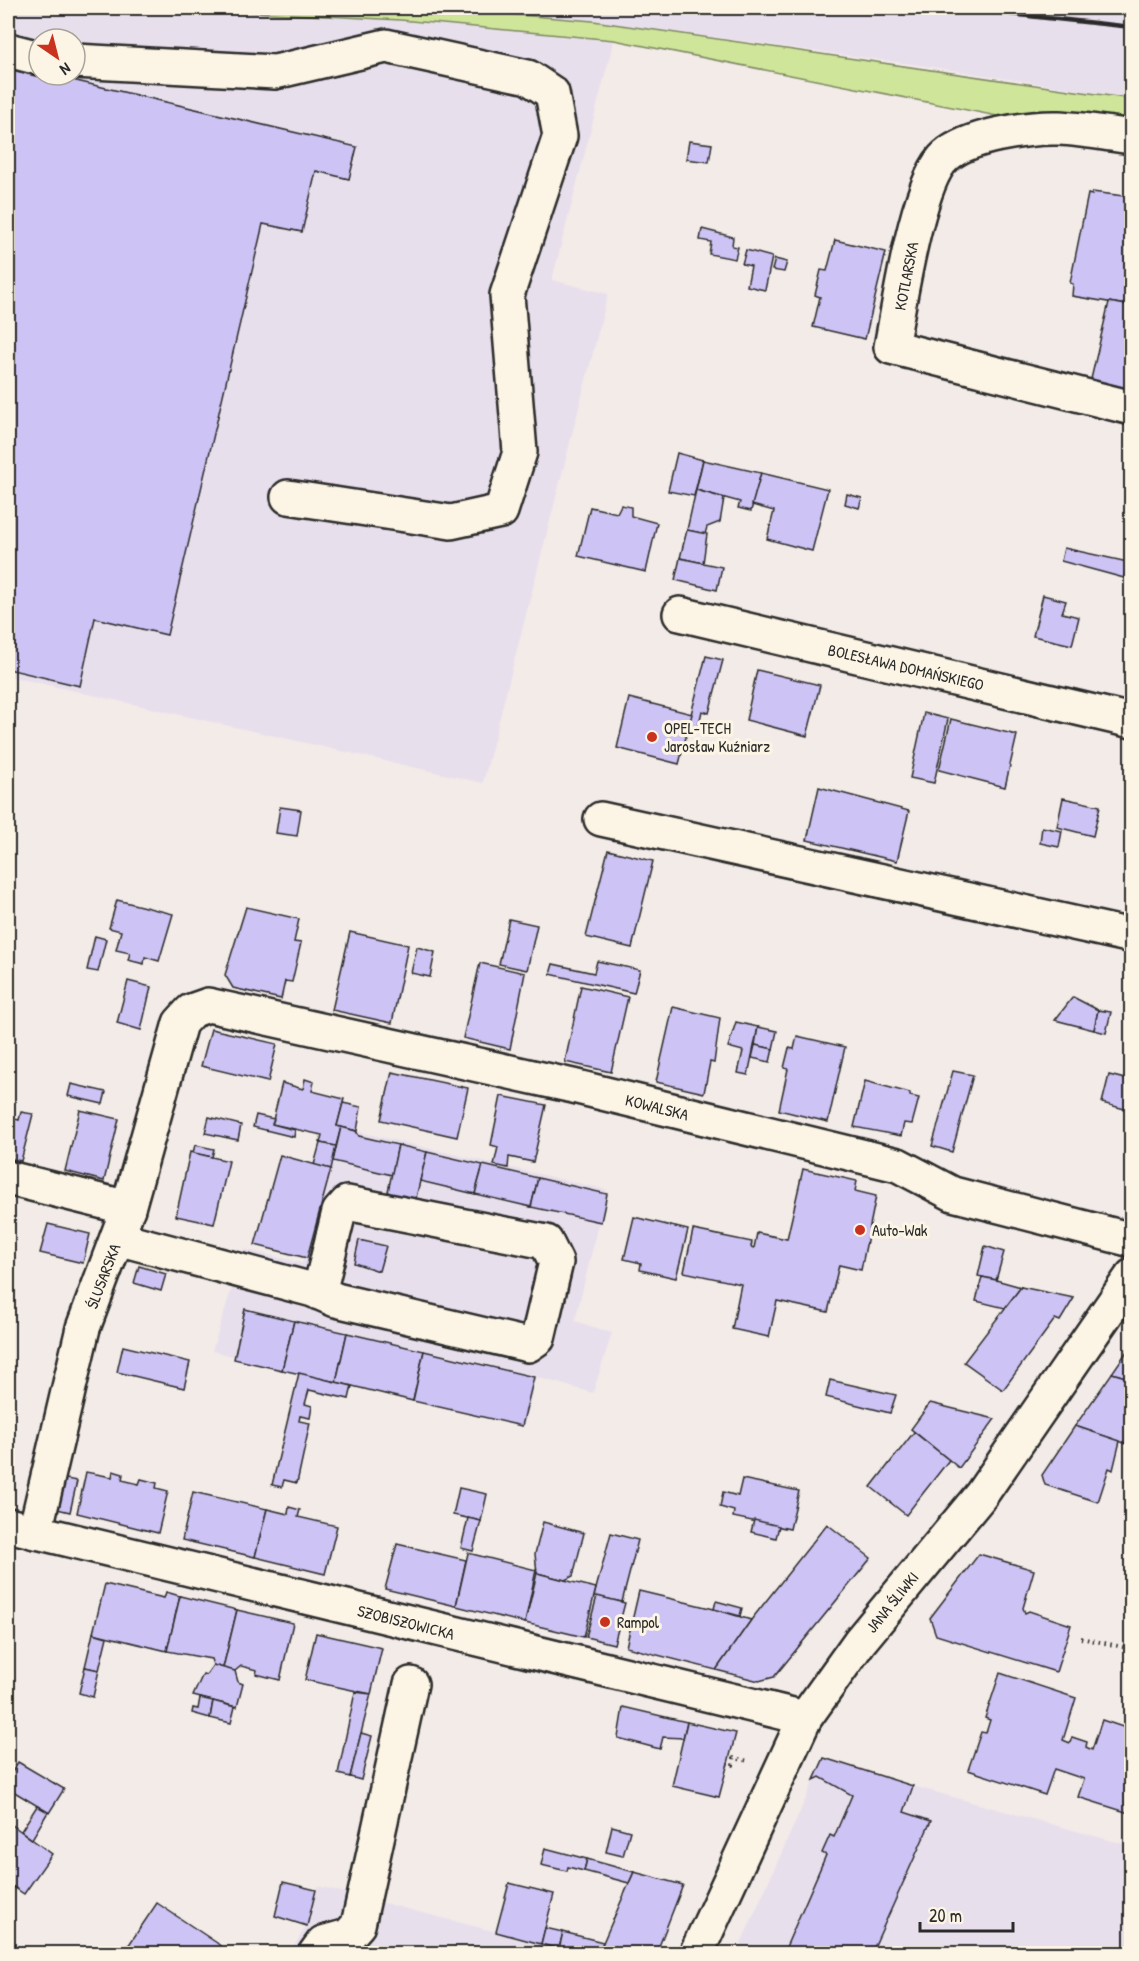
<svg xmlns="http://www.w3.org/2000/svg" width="1139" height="1961" font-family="'Patrick Hand',sans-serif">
<rect width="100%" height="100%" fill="#f3ebe8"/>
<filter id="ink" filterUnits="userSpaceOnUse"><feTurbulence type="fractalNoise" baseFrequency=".0167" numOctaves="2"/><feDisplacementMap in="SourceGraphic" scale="12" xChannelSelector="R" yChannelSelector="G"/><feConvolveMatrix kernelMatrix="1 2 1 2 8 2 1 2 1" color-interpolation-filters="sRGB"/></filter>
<g filter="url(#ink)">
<g fill="#e8dfec" fill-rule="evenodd">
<path d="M 8,8 L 250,8 L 614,40 L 552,280 L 608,294 L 483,783 L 8,676 ZM 39,39 L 75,39 L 75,75 L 39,75 Z"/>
<path d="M 436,8 L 1131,8 L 1131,98 L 918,65 L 593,21 Z"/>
<path d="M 338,1127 L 607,1190 L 575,1321 L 612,1333 L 593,1393 L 536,1377 L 524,1427 L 212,1351 L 244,1249 L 302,1263 Z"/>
<path d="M 824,1758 L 913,1786 L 1131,1846 L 1131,1953 L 736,1954 Z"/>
<path d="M 318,1886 L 578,1953 L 289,1954 L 307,1925 Z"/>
</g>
<path fill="#cfe59a" stroke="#7d8862" stroke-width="1.5" d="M 178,8 L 436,8 L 593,21 L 1131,99 L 1131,135 L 1058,128 L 614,40 L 400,20 Z"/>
<g fill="#cdc3f5" stroke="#2b2b2b" stroke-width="1.5">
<path d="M 8,65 L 39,72 L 39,75 L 51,75 L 357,147 L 349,179 L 316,171 L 302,232 L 263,224 L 167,635 L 95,618 L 80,686 L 8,669 Z"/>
<path d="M 689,141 L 712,144 L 709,162 L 686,159 Z"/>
<path d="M 1092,192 L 1132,197 L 1132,306 L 1072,296 L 1073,284 L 1070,283 L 1088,194 L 1092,195 Z"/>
<path d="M 702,229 L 733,237 L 732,246 L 738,247 L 735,259 L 709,254 L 711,242 L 700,240 Z"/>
<path d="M 835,240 L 886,252 L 865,339 L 813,327 L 820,297 L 815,295 L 821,270 L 827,271 Z"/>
<path d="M 746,250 L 772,257 L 765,290 L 747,286 L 751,266 L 742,264 Z"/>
<path d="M 775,259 L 787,262 L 784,272 L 772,270 Z"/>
<path d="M 1109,302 L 1132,306 L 1132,403 L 1088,392 Z"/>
<path d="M 677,453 L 703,460 L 694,496 L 668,491 Z"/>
<path d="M 703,460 L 761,473 L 751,511 L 738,508 L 740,502 L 696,490 Z"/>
<path d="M 761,473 L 828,489 L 812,551 L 767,539 L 774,511 L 752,505 Z"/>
<path d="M 696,490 L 724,498 L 720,522 L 707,527 L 705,534 L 687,530 Z"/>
<path d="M 847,494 L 862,498 L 859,508 L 845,504 Z"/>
<path d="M 621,505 L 631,507 L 631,516 L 657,523 L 646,572 L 578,556 L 590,507 L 617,513 Z"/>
<path d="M 687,530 L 707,534 L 703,563 L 680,558 Z"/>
<path d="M 1064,548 L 1128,562 L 1124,578 L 1061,561 Z"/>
<path d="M 680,558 L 722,567 L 717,590 L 675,580 Z"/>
<path d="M 1043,595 L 1066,601 L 1062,613 L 1079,617 L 1072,645 L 1033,636 Z"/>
<path d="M 706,656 L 723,660 L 709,713 L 702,711 L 698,728 L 688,726 Z"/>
<path d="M 757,670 L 820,685 L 807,736 L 746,720 Z"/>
<path d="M 629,698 L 692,714 L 679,764 L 617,748 Z"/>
<path d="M 924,713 L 948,719 L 934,783 L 910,778 Z"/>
<path d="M 951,719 L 1017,735 L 1005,787 L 939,770 Z"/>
<path d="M 819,787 L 909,811 L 897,861 L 807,840 Z"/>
<path d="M 1063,798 L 1100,806 L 1093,836 L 1057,827 Z"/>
<path d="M 280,807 L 301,810 L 297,836 L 276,833 Z"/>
<path d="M 1042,827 L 1062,831 L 1059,847 L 1040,843 Z"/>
<path d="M 608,850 L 653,861 L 632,948 L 586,937 Z"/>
<path d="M 117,900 L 173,914 L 159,961 L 145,957 L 144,964 L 128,960 L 130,953 L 116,950 L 121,931 L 109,928 Z"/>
<path d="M 246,907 L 299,919 L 294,942 L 301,943 L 292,982 L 285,981 L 281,999 L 233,988 L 225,975 Z"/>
<path d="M 509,919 L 537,925 L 527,970 L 499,964 Z"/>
<path d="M 350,932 L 408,945 L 392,1023 L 332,1010 Z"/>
<path d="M 95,936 L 106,939 L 98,972 L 87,970 Z"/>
<path d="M 417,947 L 435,952 L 430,977 L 411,973 Z"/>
<path d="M 597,961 L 640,970 L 634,993 L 550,974 L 553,964 L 594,973 Z"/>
<path d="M 480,963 L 525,973 L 510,1049 L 463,1038 Z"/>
<path d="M 128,981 L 151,987 L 141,1030 L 117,1023 Z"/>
<path d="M 581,986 L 628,997 L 611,1072 L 565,1062 Z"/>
<path d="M 1073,997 L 1098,1010 L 1094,1030 L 1055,1020 Z"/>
<path d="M 673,1007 L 720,1018 L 714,1063 L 710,1062 L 704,1093 L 656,1082 Z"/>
<path d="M 1098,1010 L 1111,1012 L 1106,1033 L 1094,1030 Z"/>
<path d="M 736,1022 L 758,1027 L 748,1075 L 738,1073 L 743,1051 L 728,1047 Z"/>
<path d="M 758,1027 L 777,1031 L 773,1049 L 755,1045 Z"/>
<path d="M 211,1029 L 277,1044 L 268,1082 L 201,1066 Z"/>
<path d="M 797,1036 L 845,1047 L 828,1122 L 779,1110 L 788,1069 L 784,1068 L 789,1048 L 794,1049 Z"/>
<path d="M 755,1045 L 773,1049 L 770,1062 L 752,1058 Z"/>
<path d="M 1132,1070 L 1132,1111 L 1102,1103 L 1109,1075 L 1129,1080 Z"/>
<path d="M 953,1071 L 973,1075 L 952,1152 L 932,1146 Z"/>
<path d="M 392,1072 L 468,1088 L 457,1137 L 381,1120 Z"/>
<path d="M 305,1079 L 314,1082 L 312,1091 L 344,1099 L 337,1126 L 341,1127 L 336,1146 L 320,1143 L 322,1135 L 272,1124 L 282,1083 L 303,1089 Z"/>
<path d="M 865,1081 L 910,1093 L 910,1096 L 919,1098 L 912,1124 L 904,1123 L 901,1136 L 854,1127 Z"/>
<path d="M 71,1084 L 106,1092 L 103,1104 L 68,1096 Z"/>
<path d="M 501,1096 L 546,1105 L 533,1162 L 509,1157 L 508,1168 L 494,1165 L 498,1147 L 491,1145 Z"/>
<path d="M 343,1103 L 361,1107 L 357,1131 L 337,1126 Z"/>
<path d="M 80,1110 L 119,1119 L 104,1181 L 65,1171 Z"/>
<path d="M 21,1112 L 33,1114 L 21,1161 L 8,1158 L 8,1117 L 19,1120 Z"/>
<path d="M 256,1115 L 274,1119 L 272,1124 L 295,1130 L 294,1137 L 253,1127 Z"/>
<path d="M 209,1117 L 241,1125 L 238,1140 L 205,1133 Z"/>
<path d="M 341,1127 L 356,1131 L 359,1136 L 398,1145 L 392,1175 L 333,1161 Z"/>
<path d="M 320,1143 L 336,1146 L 331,1169 L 314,1165 Z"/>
<path d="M 195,1145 L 214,1149 L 212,1157 L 193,1153 Z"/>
<path d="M 398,1145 L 427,1152 L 415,1202 L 387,1196 Z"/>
<path d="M 190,1152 L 229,1161 L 214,1224 L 176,1216 Z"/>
<path d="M 427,1152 L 483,1165 L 475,1194 L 420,1181 Z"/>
<path d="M 280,1155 L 331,1169 L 307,1258 L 255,1245 Z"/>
<path d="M 483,1165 L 538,1178 L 531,1207 L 475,1194 Z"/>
<path d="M 803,1169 L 857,1181 L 855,1191 L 876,1196 L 861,1270 L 839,1265 L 828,1312 L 777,1301 L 769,1337 L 732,1329 L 741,1284 L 684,1272 L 693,1230 L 752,1242 L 751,1247 L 754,1248 L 757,1233 L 787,1239 Z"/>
<path d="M 538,1178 L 607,1194 L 601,1222 L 531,1207 Z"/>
<path d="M 634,1217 L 688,1230 L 676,1278 L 640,1270 L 641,1263 L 624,1259 Z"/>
<path d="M 48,1224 L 90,1234 L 83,1263 L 40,1253 Z"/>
<path d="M 359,1240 L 386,1246 L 379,1271 L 354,1263 Z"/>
<path d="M 985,1246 L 1004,1252 L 996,1280 L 978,1276 Z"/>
<path d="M 139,1266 L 166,1274 L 161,1291 L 134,1283 Z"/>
<path d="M 982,1277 L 996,1280 L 1021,1287 L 1005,1308 L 976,1301 Z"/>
<path d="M 1021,1287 L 1074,1298 L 1060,1321 L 1055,1319 L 1003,1390 L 964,1362 Z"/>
<path d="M 245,1309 L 294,1321 L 282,1370 L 234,1359 Z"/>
<path d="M 294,1321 L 347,1333 L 336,1382 L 282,1370 Z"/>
<path d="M 347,1333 L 424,1351 L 413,1401 L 336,1382 Z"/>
<path d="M 1132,1344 L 1132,1379 L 1112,1373 Z"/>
<path d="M 123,1346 L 190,1362 L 184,1388 L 117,1372 Z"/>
<path d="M 424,1351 L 534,1377 L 522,1426 L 413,1401 Z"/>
<path d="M 299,1373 L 352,1386 L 349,1399 L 309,1390 L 305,1404 L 312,1406 L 310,1418 L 300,1416 L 299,1421 L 310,1423 L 297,1483 L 284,1480 L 282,1487 L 272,1485 Z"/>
<path d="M 1112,1373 L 1132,1379 L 1130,1445 L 1075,1426 Z"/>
<path d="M 830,1380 L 896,1395 L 890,1413 L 826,1397 Z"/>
<path d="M 930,1403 L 995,1419 L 959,1468 L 911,1429 Z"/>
<path d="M 1075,1426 L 1120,1441 L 1113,1470 L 1109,1468 L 1098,1502 L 1045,1485 L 1042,1475 Z"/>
<path d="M 914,1432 L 949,1460 L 906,1515 L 871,1487 Z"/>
<path d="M 113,1471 L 123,1474 L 122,1480 L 139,1484 L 141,1479 L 157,1483 L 156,1488 L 168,1491 L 158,1533 L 77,1513 L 86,1472 L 112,1477 Z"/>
<path d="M 61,1478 L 77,1481 L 70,1512 L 53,1508 Z"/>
<path d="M 742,1479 L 799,1491 L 790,1529 L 733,1517 L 734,1511 L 720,1507 L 723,1492 L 738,1496 Z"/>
<path d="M 459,1488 L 487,1494 L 481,1521 L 453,1515 Z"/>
<path d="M 193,1492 L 267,1509 L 255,1557 L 182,1540 Z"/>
<path d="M 289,1507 L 300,1510 L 298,1517 L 337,1526 L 325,1574 L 255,1557 L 267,1509 L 288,1514 Z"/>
<path d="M 468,1518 L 481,1521 L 473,1551 L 461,1548 Z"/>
<path d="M 754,1520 L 779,1526 L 776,1538 L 751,1532 Z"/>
<path d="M 543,1522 L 584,1533 L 573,1576 L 565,1580 L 537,1573 L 535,1554 Z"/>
<path d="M 827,1524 L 871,1558 L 774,1677 L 759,1681 L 716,1670 L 751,1620 Z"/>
<path d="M 611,1533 L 638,1540 L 622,1602 L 594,1596 Z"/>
<path d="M 397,1544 L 466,1560 L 456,1606 L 385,1589 Z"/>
<path d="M 468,1553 L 536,1570 L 525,1623 L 456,1606 Z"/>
<path d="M 979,1554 L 1034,1570 L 1023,1608 L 1025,1613 L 1029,1611 L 1071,1625 L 1056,1672 L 936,1635 L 930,1618 Z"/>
<path d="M 537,1573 L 596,1588 L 584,1637 L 525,1623 Z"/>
<path d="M 105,1584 L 164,1598 L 166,1592 L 180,1596 L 167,1651 L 93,1633 Z"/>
<path d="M 639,1591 L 714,1609 L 751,1620 L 716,1670 L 626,1647 Z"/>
<path d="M 180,1596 L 237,1610 L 223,1668 L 213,1665 L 211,1659 L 167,1651 Z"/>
<path d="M 597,1596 L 625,1603 L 614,1644 L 586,1637 Z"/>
<path d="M 716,1601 L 742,1608 L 740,1616 L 714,1609 Z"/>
<path d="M 237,1610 L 293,1623 L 280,1680 L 256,1674 L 257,1670 L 241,1666 L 235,1671 L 223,1668 Z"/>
<path d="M 93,1633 L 107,1637 L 99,1670 L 85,1667 Z"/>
<path d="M 316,1633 L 382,1648 L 371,1694 L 305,1680 Z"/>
<path d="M 213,1665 L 235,1671 L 238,1682 L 243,1684 L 237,1707 L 193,1696 L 203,1674 L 206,1675 Z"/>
<path d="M 85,1667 L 99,1670 L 93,1697 L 79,1693 Z"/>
<path d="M 1000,1673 L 1076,1698 L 1063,1740 L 1070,1743 L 1072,1737 L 1087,1742 L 1086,1747 L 1092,1750 L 1102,1720 L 1132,1730 L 1132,1814 L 1078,1797 L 1084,1779 L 1054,1769 L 1045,1795 L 968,1770 L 981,1732 L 986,1733 L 990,1720 L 985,1718 Z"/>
<path d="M 355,1692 L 371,1694 L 350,1777 L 338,1774 Z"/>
<path d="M 200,1698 L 213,1701 L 210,1718 L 192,1713 L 193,1708 L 198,1709 Z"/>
<path d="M 213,1701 L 235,1707 L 231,1723 L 210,1718 Z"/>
<path d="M 623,1707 L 687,1722 L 683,1738 L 663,1737 L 660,1749 L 618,1738 Z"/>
<path d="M 687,1722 L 736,1733 L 719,1797 L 672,1786 Z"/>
<path d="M 361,1733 L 372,1736 L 361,1780 L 350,1777 Z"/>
<path d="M 824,1758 L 913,1786 L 904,1812 L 931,1821 L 871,1954 L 783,1954 L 826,1855 L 822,1853 L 830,1835 L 834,1837 L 852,1795 L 820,1777 L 814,1780 Z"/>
<path d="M 18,1762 L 64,1789 L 49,1813 L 8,1788 L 8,1779 Z"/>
<path d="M 37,1806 L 48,1812 L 32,1839 L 21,1831 Z"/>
<path d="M 8,1822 L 52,1854 L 24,1894 L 8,1883 Z"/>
<path d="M 612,1826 L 630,1831 L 623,1856 L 606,1852 Z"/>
<path d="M 545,1848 L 587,1859 L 584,1871 L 568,1867 L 567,1871 L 541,1865 Z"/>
<path d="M 587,1859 L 634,1872 L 629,1883 L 584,1871 Z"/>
<path d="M 634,1872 L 683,1885 L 656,1954 L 598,1954 Z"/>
<path d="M 283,1882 L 316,1890 L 307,1926 L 275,1916 Z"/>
<path d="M 509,1883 L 554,1894 L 541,1944 L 496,1932 Z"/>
<path d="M 157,1903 L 217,1943 L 229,1954 L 127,1954 L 124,1952 Z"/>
<path d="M 545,1928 L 563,1932 L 559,1949 L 541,1944 Z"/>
<path d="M 563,1932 L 603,1942 L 598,1954 L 578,1954 L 559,1949 Z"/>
</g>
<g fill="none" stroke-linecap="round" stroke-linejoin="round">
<g stroke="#2b2b2b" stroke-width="38">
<g id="minor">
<path d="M 8,50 L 39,58"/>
<path d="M 75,61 L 275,72 L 386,46 L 528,77 L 552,93 L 560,136 L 507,295 L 520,452 L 501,511 L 451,522 L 288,497"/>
<path d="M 1132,137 C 1108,134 1083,129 1059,128 C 1030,127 968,136 946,156 C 917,180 899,307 891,347 L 1132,408"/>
<path d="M 680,614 L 1132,721"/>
<path d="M 601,819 L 1132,936"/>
<path d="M 8,1178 L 128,1208"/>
<path d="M 117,1238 L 313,1290 L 336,1300 L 528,1345 L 538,1338 L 556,1262 L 546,1242 L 347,1203 L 339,1212 L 319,1293"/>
<path d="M 8,1525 L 805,1718"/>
<path d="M 35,1532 L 83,1328 L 128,1208 L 180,1023 L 191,1011 L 208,1005 L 573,1086 L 898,1165 L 953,1194 L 1132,1240"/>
<path d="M 315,1954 L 323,1943 L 348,1936 L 358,1925 L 411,1684"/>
<path d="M 696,1954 L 805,1718 L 860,1641 L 981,1495 L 1132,1276"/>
</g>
</g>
<g stroke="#2b2b2b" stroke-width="4" stroke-dasharray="1.5 4.5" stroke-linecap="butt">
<path d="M 1081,1638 L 1132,1649"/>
<path d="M 727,1764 L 733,1765 L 734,1758 L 749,1761"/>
</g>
<use href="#minor" stroke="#fcf5e5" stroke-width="33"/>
<path stroke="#2b2b2b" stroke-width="4.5" d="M 954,8 L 1132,27"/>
</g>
</g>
<g fill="#c8321e" stroke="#fcf5e5" stroke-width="2">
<circle cx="652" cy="737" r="6"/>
<circle cx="860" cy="1230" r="6"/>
<circle cx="605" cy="1622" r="6"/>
</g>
<g text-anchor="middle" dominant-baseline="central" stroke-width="6" stroke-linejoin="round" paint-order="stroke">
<g font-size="16" fill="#2b2b2b" stroke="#fcf5e5">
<text transform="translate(906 276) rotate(-79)">KOTLARSKA</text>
<text transform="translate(906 667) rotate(13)">BOLESŁAWA DOMAŃSKIEGO</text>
<text transform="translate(657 1107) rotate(14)">KOWALSKA</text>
<text transform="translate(103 1276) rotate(-69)">ŚLUSARSKA</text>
<text transform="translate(892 1602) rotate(-51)">JANA ŚLIWKI</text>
<text transform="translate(406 1622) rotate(14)">SZOBISZOWICKA</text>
</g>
<g font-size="16" fill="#2b2b2b" stroke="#fcf5e5" text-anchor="start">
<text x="664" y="728">OPEL-TECH<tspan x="664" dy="18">Jarosław Kuźniarz</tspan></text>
<text x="872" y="1230">Auto-Wak</text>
<text x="617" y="1622">Rampol</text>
</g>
</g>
<rect width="1139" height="1961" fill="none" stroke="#fcf5e5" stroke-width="30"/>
<rect x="15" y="15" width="1109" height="1931" fill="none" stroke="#2b2b2b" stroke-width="2" filter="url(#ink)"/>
<g transform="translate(57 57) rotate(145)"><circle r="28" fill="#fcf5e5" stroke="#a8a49b" stroke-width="1.5"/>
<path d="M0-4.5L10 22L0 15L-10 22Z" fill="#c8321e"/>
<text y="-9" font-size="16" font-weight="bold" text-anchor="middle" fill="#2b2b2b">N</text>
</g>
<path d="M920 1922v9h93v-9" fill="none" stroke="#2b2b2b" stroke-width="3"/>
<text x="929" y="1922" font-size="18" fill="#2b2b2b" stroke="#fcf5e5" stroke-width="4.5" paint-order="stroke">20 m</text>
</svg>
